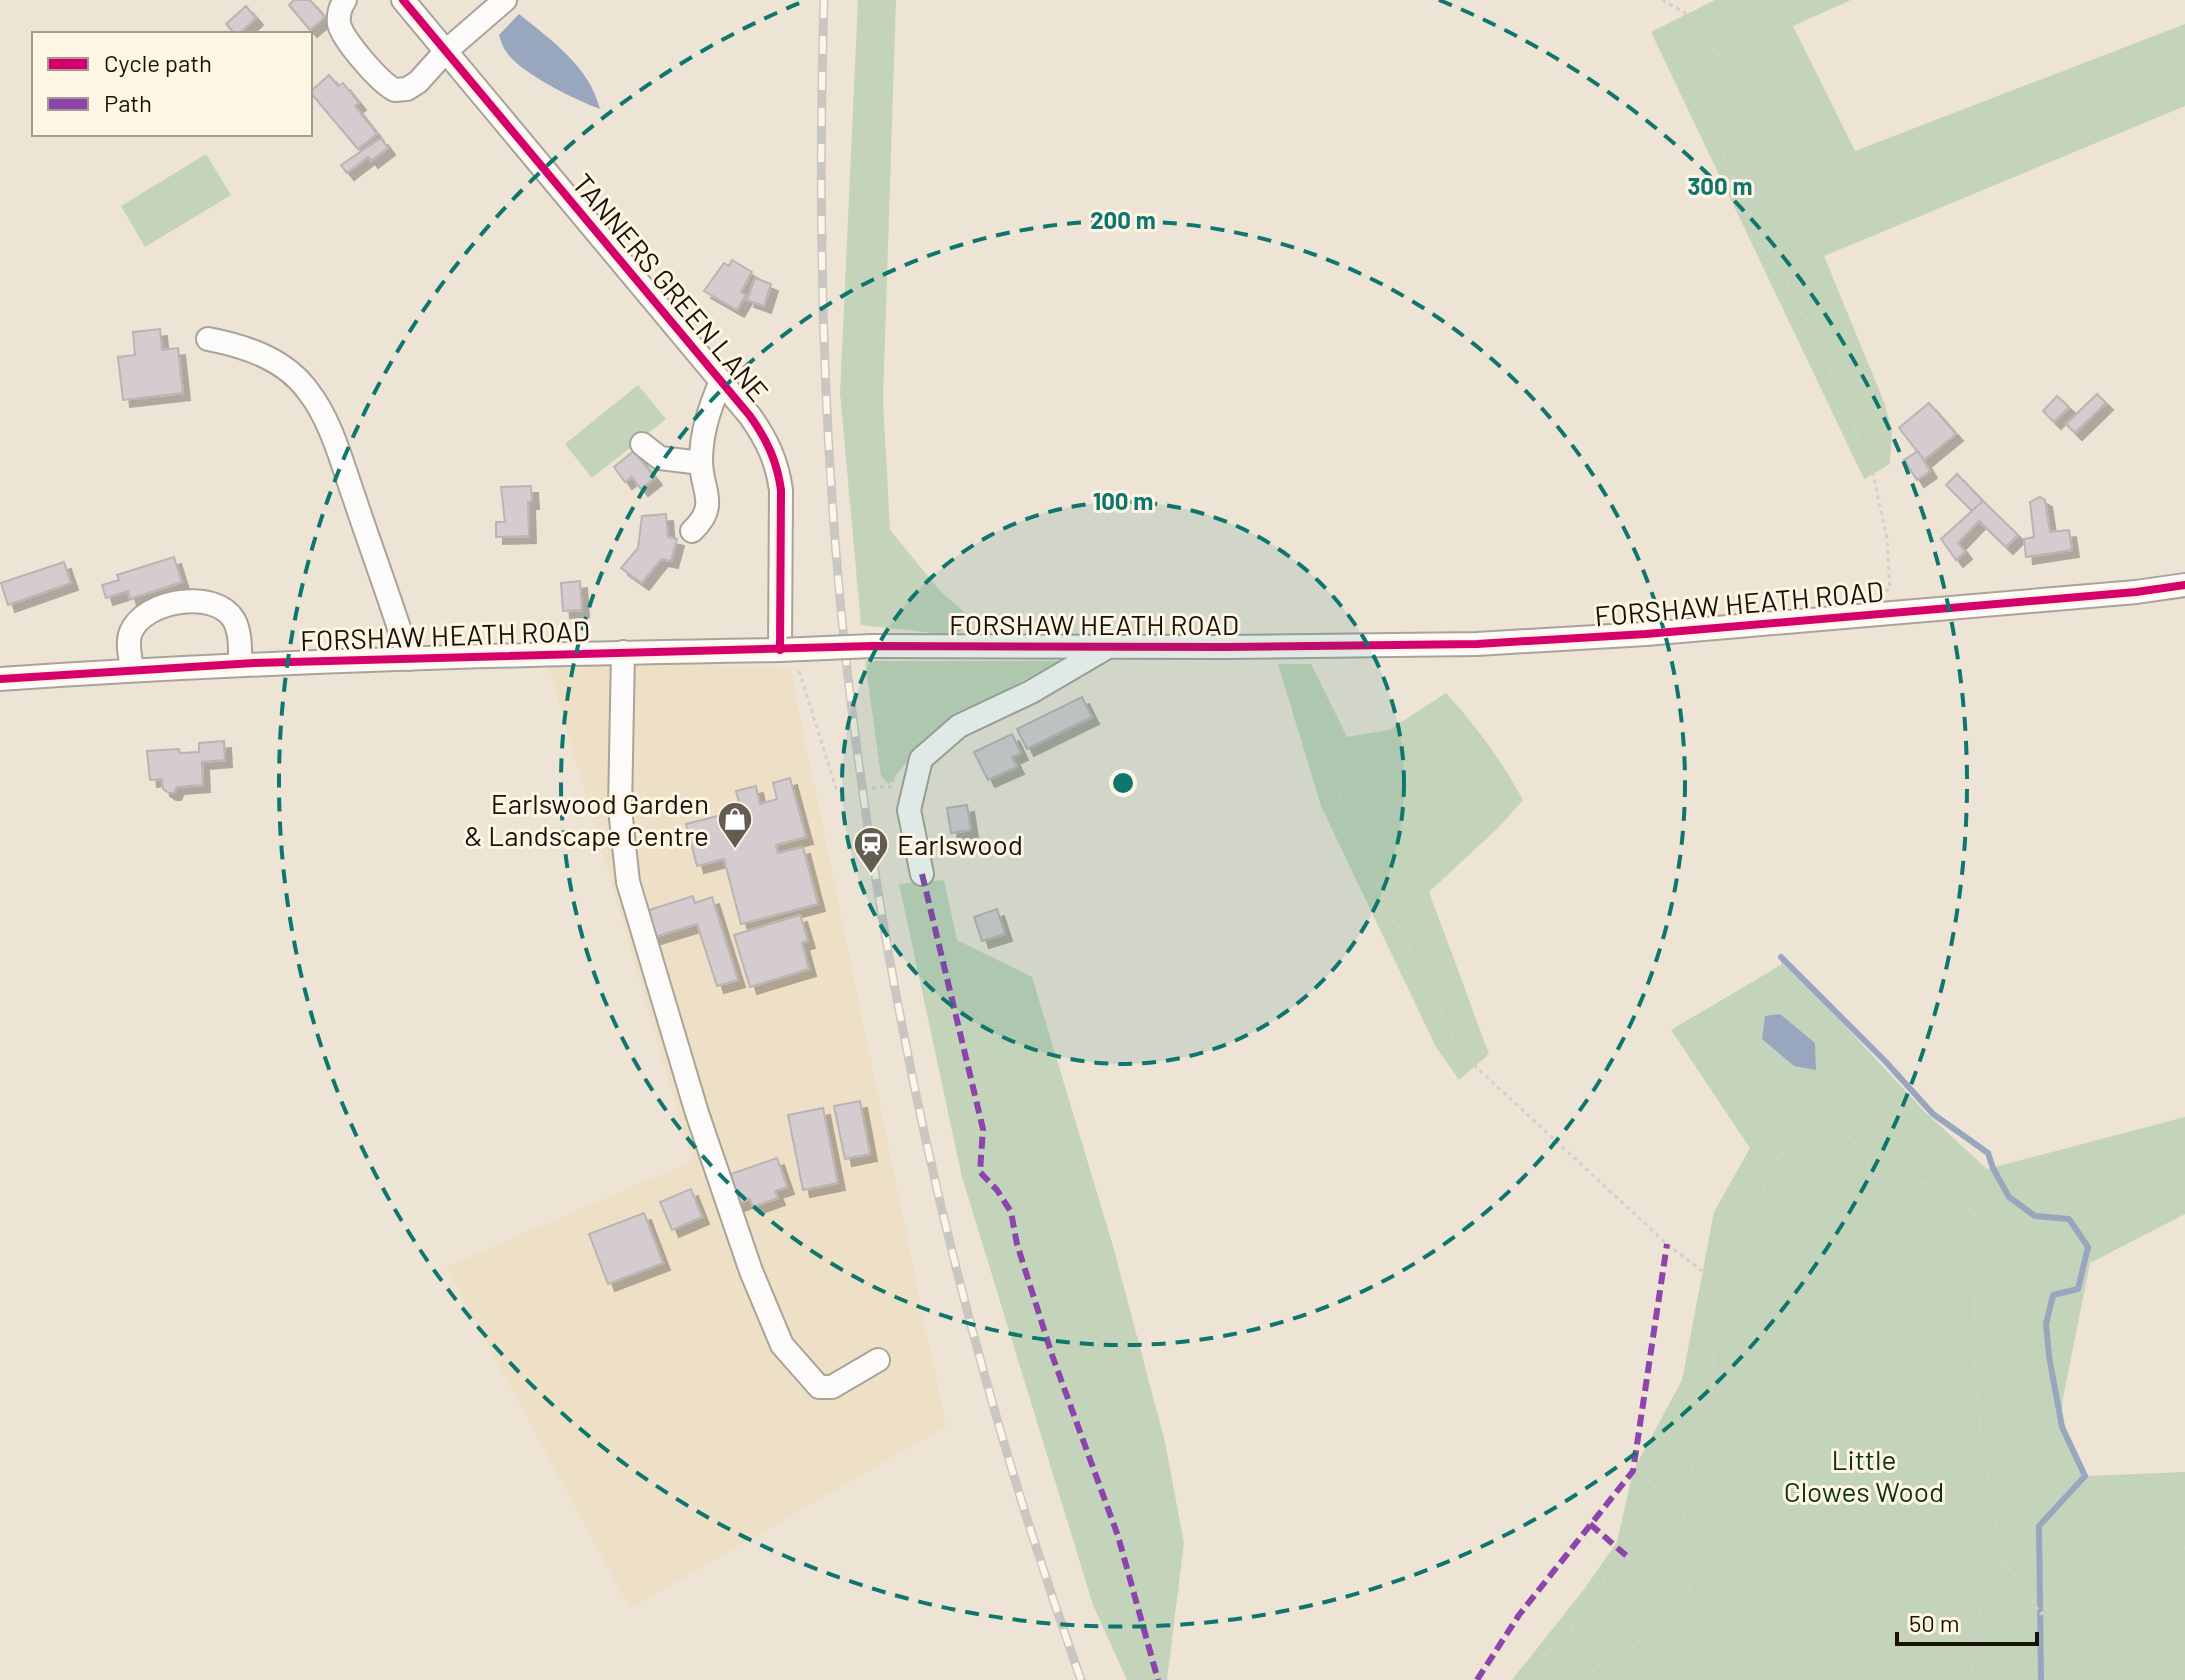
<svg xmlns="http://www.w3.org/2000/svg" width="2185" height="1680" font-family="Barlow,sans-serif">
<defs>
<filter id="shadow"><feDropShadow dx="7" dy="7" stdDeviation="0" flood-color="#0004"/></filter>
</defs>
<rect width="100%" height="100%" fill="#ede4d6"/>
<path fill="#eee0c7" d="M 547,662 L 790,667 L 946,1426 L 630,1609 L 446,1267 L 692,1161 Z"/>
<g fill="#c4d4ba">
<path d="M 858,0 L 896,0 L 883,400 L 890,530 L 941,592 L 968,615 L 960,632 L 942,634 L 861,625 L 840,393 Z"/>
<path d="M 1715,0 L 1851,0 L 1793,26 L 1855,151 L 2185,24 L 2185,106 L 1824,256 L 1884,402 L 1892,431 L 1890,464 L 1864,479 L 1651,32 Z"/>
<path d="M 206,154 L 231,195 L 145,247 L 121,206 Z"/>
<path d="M 638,385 L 666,419 L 592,478 L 565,444 Z"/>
<path d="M 865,661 L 1061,661 L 969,709 L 931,733 L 889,784 L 881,776 Z"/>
<path d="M 1278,664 L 1311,664 L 1347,737 L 1389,730 L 1446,693 C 1476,726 1502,761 1523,800 L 1500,826 L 1429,892 L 1489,1054 L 1459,1080 L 1436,1047 L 1321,806 Z"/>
<path d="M 944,880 L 957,940 L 1032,977 L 1113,1246 L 1165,1442 L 1184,1543 L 1167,1680 L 1127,1680 L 1093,1605 L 962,1177 L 899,884 Z"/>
<path d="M 1781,957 L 1925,1112 L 1987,1169 L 2185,1117 L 2185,1214 L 2090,1263 L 2063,1398 L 2061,1422 L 2086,1476 L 2185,1472 L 2185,1680 L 1512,1680 L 1585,1588 L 1617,1542 L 1633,1471 L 1682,1380 L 1714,1212 L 1750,1148 L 1671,1030 L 1781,965 Z"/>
</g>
<g fill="#98a7be">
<path d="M 519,14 C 552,41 589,66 600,109 C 575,100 522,74 507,53 C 503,48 501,41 499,35 Z"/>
<path d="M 1780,1014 L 1815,1043 L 1816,1070 L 1794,1066 L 1762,1039 L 1765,1016 Z"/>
</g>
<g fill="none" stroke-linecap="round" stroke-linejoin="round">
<path stroke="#98a7be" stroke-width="6" d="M 1781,957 L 1886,1062 L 1933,1114 L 1988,1153 L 1993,1168 L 2009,1197 L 2035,1216 L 2069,1219 L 2088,1247 L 2078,1289 L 2053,1295 L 2046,1324 L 2049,1356 L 2062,1427 L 2085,1476 L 2039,1526 L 2041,1680"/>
</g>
<g fill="#d4cccf" stroke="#bab4b3" stroke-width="2" filter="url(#shadow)">
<path d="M 294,0 L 310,0 L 325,17 L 310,30 L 289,5 Z"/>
<path d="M 246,6 L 256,18 L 239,34 L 235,34 L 226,24 Z"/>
<path d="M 329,75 L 338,86 L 343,83 L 359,103 L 355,106 L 377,134 L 358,149 L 310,92 Z"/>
<path d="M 381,138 L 388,148 L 371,161 L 368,157 L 347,173 L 341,165 Z"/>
<path d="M 732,260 L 752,272 L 741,292 L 746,295 L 737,310 L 704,291 L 724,263 L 729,266 Z"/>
<path d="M 755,278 L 771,284 L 764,306 L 747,300 Z"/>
<path d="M 160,329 L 162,350 L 178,348 L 183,393 L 123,400 L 118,357 L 135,355 L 133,332 Z"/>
<path d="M 2097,394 L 2106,403 L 2075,433 L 2066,424 Z"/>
<path d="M 2057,396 L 2069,407 L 2054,422 L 2043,411 Z"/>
<path d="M 1929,403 L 1956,434 L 1924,460 L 1899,428 Z"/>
<path d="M 634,451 L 655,478 L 641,489 L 632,477 L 625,482 L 614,467 Z"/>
<path d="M 1918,451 L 1930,471 L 1917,480 L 1904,460 Z"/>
<path d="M 1957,474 L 1983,501 L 1972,511 L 1946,485 Z"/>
<path d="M 531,486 L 532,502 L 528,502 L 529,536 L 496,537 L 496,522 L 505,522 L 501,487 Z"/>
<path d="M 2040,497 L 2045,500 L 2050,532 L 2069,530 L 2072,550 L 2026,557 L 2024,539 L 2034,537 L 2030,502 Z"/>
<path d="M 1983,501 L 2018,535 L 2006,547 L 1979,521 L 1958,543 L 1965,552 L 1956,560 L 1941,539 Z"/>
<path d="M 666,514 L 668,537 L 677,539 L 671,561 L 661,559 L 642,583 L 621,568 L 638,548 L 642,516 Z"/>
<path d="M 174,557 L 182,582 L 130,599 L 128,591 L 106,598 L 102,585 L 119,580 L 117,575 Z"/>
<path d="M 64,562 L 71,583 L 8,605 L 1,583 Z"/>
<path d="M 580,581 L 582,610 L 563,611 L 561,583 Z"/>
<path d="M 1082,697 L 1092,717 L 1027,749 L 1017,729 Z"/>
<path d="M 1012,734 L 1021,753 L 1012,757 L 1017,767 L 988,780 L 974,752 Z"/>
<path d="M 224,741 L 225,760 L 202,762 L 203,785 L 177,787 L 174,793 L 169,793 L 163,789 L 162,779 L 150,780 L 147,751 L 179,749 L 180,753 L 199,752 L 199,743 Z"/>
<path d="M 790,778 L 806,837 L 776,845 L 778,853 L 803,847 L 818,904 L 741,924 L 724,859 L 697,866 L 686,824 L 741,810 L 736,791 L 756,786 L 760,804 L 777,799 L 773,783 Z"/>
<path d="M 967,805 L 971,830 L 951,833 L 947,808 Z"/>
<path d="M 693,896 L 695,903 L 712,897 L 738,980 L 717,986 L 697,924 L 651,938 L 643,912 Z"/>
<path d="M 997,909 L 1005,934 L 982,941 L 974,917 Z"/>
<path d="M 800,915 L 808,941 L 802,943 L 809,969 L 750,987 L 734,935 Z"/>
<path d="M 860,1101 L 870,1154 L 845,1159 L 834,1106 Z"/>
<path d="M 823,1108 L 838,1183 L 803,1190 L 788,1115 Z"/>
<path d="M 777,1158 L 787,1187 L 775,1191 L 778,1198 L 753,1207 L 750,1199 L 738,1204 L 728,1175 Z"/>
<path d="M 691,1189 L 702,1217 L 672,1230 L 660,1202 Z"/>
<path d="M 644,1213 L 663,1263 L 608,1284 L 589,1234 Z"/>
</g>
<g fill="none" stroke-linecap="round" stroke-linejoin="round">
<g stroke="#a9a398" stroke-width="26">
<g id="minor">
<path d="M 345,0 C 340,7 338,15 339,24 C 343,40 380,83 395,90 L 407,89 L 418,82 L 446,51 L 505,0"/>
<path d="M 208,339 C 245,346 285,359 308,391 C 331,420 342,463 354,497 C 372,551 392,604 409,659"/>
<path d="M 642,444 L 660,458 L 701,463"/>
<path d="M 692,531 C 720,505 701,490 701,461 C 701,432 710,407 721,381"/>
<path d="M 872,646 L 1226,647 L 1477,644 L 1646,634 L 2136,592 L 2185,585"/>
<path d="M 623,652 L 620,809 L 628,882 L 697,1113 L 751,1271 L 782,1345 L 819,1387 L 832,1387 L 878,1360"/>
<path d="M 132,670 C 131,659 126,643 131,632 C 144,600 215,588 234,620 C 241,633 240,650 240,664"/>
<path d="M 0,679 C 260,661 520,654 780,650 L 781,490 C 777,461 767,440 750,416 L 403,0"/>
<path d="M 922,874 L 909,810 L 921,759 L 959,726 L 1031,692 L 1111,645"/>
</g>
</g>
<g stroke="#d3d0cc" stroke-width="3" stroke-dasharray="4 4" stroke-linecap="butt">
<path d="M 1662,0 L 1694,18 L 1721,58 L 1687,78 L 1761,234 L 1818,341 L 1873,474 L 1887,539 L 1890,589 L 1874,593"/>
<path d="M 1295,666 L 1297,685 L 1367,864 L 1461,1053 L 1667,1244 L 1731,1293"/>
<path d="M 799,671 L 837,791 L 845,791"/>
<path d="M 893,782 L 899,666"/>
<path d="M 872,788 L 895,786"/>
<path d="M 1633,1471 L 1682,1505"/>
<path d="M 1689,1611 L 1834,1680"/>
<path d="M 1572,1628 L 1601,1666"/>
<path d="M 1523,1680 L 1571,1627 L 1609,1571 L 1629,1558 L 1659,1545 L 1691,1561"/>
<path d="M 1577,1680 L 1688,1611 L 1691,1561 L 1683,1506 L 1697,1448 L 1712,1404 L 1714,1339 L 1731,1293 L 1731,1250 L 1781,1154 L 1834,1111 L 1888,1194 L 1924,1181 L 1975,1213 L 1977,1242 L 1973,1349 L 1980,1427 L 2003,1561 L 2041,1614 L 2061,1598 L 2140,1559 L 2185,1547"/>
<path d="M 1970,1680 L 1982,1603 L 2003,1561"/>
</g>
<use href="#minor" stroke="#fcfbf9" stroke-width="22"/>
<g stroke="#cac7c3" stroke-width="9">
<path id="rail" d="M 824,0 C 817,229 823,459 849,686 C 889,1025 967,1359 1081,1680"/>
</g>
<use href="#rail" stroke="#fff5e5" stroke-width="6" stroke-dasharray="18" stroke-linecap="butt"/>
<g stroke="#a9a398" stroke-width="26" stroke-linecap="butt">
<path id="minor-bridge" d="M 780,650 L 872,646"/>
</g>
<use href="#minor-bridge" stroke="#fcfbf9" stroke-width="22"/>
<g stroke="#8e44ad" stroke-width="6" stroke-dasharray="12 6" stroke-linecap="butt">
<path d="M 922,874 L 983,1129 L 980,1172 L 997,1190 L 1011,1212 L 1017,1244 L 1052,1355 L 1118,1536 L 1158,1680"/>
<path d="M 1590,1524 L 1629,1558"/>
<path d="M 1477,1680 L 1519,1615 L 1633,1471 L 1667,1244"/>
</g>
<g stroke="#fff5e5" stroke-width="13">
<g id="cycleway">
<path d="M 403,0 L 750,416 C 767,440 777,461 781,490 L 780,650"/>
<path d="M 0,679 L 254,663 L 872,646 L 1226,647 L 1477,644 L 1646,634 L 2136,592 L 2185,585"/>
</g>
</g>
<use href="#cycleway" stroke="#d6006c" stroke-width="8"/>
</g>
<circle cx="1123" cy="783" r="281" fill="#0f766e" fill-opacity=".12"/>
<g fill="none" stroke="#0f766e" stroke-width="4" stroke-dasharray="14 10">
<circle cx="1123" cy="783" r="281"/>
<circle cx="1123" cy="783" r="562"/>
<path d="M1439 0A844 844 0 1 1 807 0"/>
</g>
<defs>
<g id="shop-pin" transform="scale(1.8)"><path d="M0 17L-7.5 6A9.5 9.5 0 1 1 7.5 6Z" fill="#635c51" stroke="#fff5e5"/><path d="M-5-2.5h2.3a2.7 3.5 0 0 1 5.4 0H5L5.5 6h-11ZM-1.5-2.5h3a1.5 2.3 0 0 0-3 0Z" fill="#fff"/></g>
<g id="station-pin" transform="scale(1.8)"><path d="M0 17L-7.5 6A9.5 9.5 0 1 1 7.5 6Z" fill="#635c51" stroke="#fff5e5"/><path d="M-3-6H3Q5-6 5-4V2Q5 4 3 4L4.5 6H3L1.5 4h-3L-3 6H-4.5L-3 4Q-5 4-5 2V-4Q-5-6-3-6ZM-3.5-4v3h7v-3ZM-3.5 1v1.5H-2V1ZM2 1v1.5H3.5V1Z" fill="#fff"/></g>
</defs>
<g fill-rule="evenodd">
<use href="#shop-pin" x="735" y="819"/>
<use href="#station-pin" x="871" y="844"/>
</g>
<g text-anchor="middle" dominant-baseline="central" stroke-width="6" stroke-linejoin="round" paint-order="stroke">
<g font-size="28" fill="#181309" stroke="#fff5e5">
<text transform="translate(671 287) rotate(50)">TANNERS GREEN LANE</text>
<text transform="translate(1739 603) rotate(-5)">FORSHAW HEATH ROAD</text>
<text x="1094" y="624">FORSHAW HEATH ROAD</text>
<text transform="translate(445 635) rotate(-2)">FORSHAW HEATH ROAD</text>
</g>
<g font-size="28" fill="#181309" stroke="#fff5e5" text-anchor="end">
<text x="709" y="803">Earlswood Garden<tspan x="709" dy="32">&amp; Landscape Centre</tspan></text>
<text x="897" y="844" text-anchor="start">Earlswood</text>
</g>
<g font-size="28" fill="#0c3512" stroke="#fff5e5">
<text x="1864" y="1459">Little<tspan x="1864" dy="32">Clowes Wood</tspan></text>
</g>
</g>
<circle cx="1123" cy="783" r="12" fill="#0f766e" stroke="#fff5e5" stroke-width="4"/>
<g font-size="24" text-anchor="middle" font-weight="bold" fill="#0f766e" stroke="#fff5e5" stroke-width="6" stroke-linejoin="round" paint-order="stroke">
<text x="1720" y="195">300 m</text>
<text x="1123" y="229">200 m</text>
<text x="1123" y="510">100 m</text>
</g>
<rect x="32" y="32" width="280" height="104" fill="#fff5e5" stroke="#a39b8d" stroke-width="2"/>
<rect x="48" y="58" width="40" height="12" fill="#d6006c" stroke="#a39b8d" stroke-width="2"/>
<text x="104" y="72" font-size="24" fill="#181309">Cycle path</text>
<rect x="48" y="98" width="40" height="12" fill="#8e44ad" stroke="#a39b8d" stroke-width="2"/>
<text x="104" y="112" font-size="24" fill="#181309">Path</text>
<path d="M1897 1632v12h140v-12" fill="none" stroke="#181309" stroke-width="4"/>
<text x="1909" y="1632" font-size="24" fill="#181309" stroke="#fff5e5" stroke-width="6" paint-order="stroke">50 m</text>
</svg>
